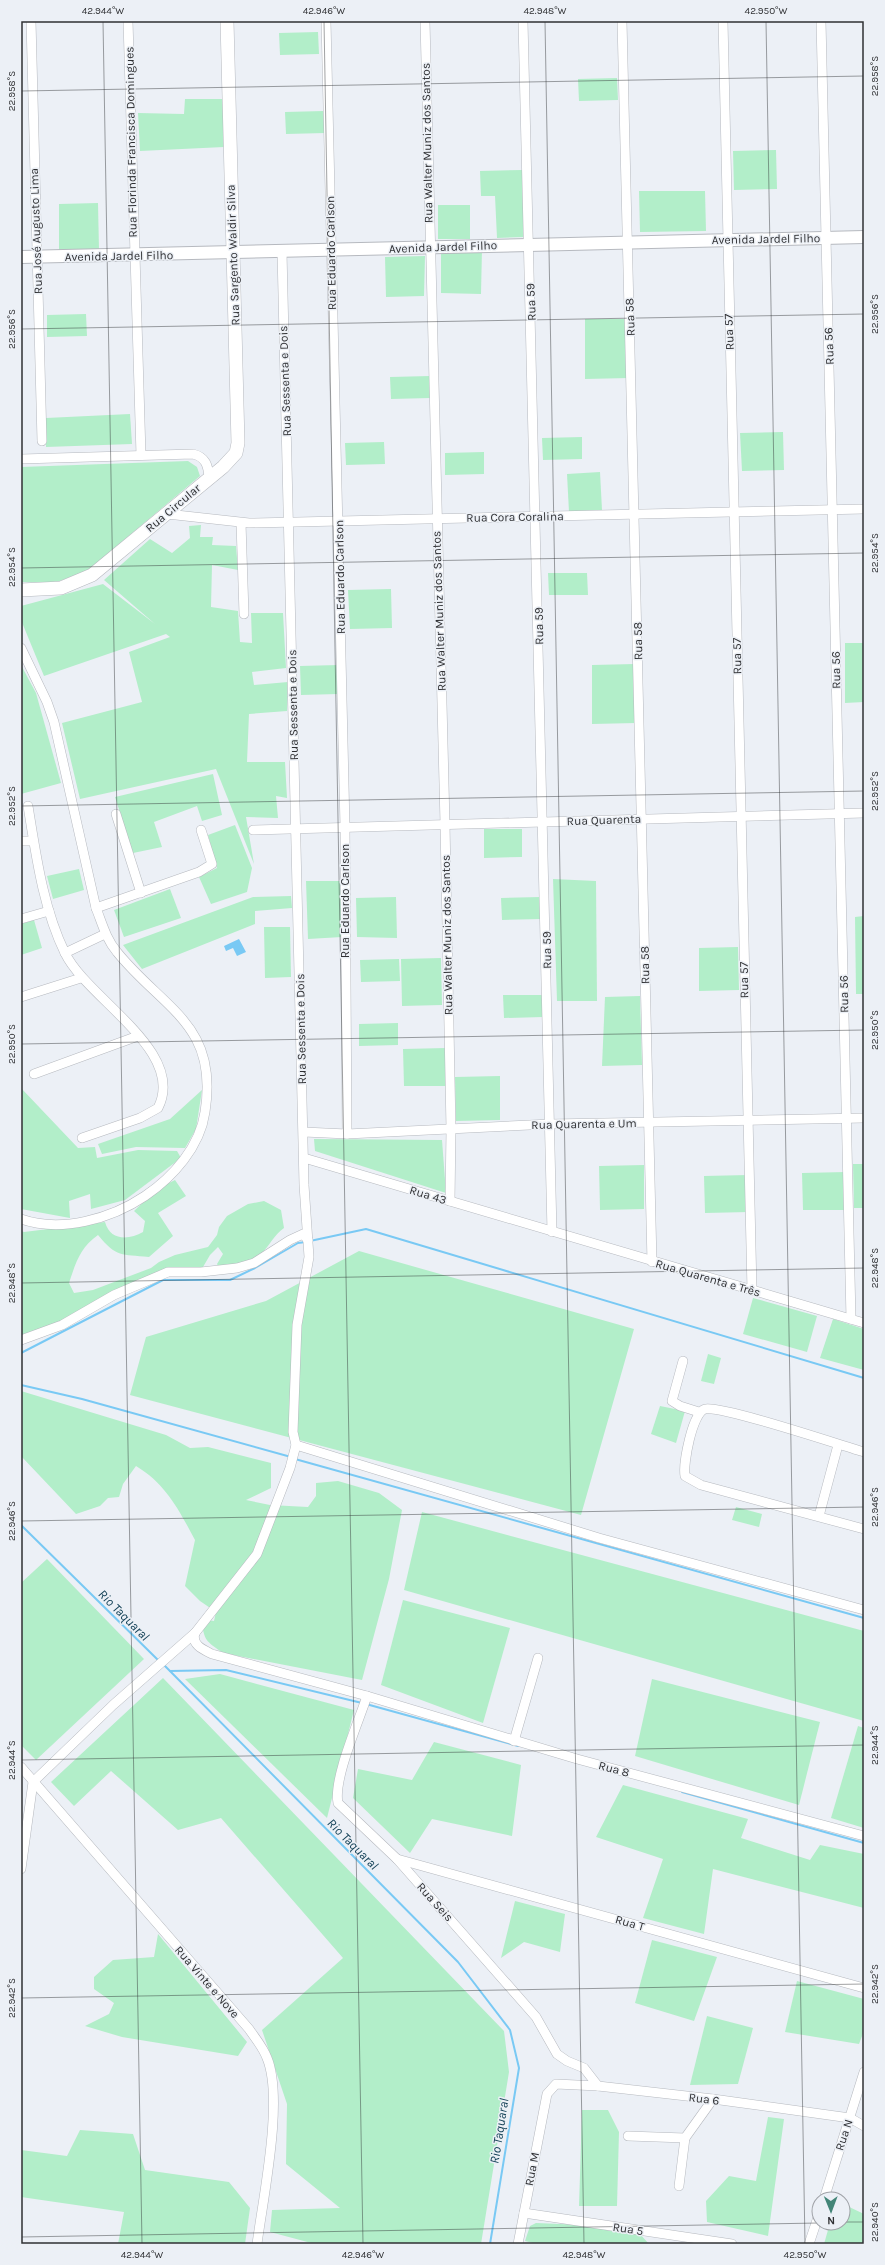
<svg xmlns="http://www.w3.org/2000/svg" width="885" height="2265" font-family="Karla,sans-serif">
<rect width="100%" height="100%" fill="#ecf0f6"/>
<g fill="#b2eec9">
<path d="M 318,32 L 319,54 L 280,55 L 279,33 Z"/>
<path d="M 617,78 L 618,100 L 579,101 L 578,79 Z"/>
<path d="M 185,99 L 227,99 L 224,147 L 140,151 L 138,113 L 184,114 Z"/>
<path d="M 324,111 L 325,133 L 286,134 L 285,112 Z"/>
<path d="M 776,150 L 777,189 L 734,190 L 733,151 Z"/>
<path d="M 523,170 L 524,237 L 497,238 L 495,196 L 481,196 L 480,171 Z"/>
<path d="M 639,191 L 705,191 L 706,231 L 640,232 Z"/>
<path d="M 98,203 L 99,250 L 59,251 L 59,204 Z"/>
<rect x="438" y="205" width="32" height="34"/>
<path d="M 441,249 L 482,249 L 481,294 L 441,293 Z"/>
<path d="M 425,256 L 424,296 L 386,297 L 385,257 Z"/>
<path d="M 86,314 L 87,336 L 47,337 L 47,315 Z"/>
<path d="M 585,319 L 628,319 L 629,378 L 585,379 Z"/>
<path d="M 430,376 L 430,398 L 391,399 L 390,377 Z"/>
<path d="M 130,414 L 132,444 L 46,447 L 46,418 Z"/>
<path d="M 783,432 L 784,470 L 742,471 L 740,433 Z"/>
<path d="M 582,437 L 582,459 L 543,460 L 542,438 Z"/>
<path d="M 384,442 L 385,464 L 346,465 L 345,443 Z"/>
<path d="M 484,452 L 484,474 L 445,475 L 445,453 Z"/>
<path d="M 188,461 L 197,467 L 200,476 L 87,571 L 54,583 L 21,582 L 21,467 Z"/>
<path d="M 600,472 L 602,510 L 569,512 L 567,474 Z"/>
<path d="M 201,525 L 200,537 L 213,537 L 212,545 L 236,546 L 238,570 L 212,565 L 211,607 L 238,611 L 240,642 L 252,643 L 251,613 L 283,613 L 286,668 L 252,672 L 254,685 L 288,682 L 287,711 L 249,714 L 247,762 L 285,762 L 287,798 L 276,796 L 278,818 L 246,817 L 254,864 L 216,769 L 80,799 L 62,723 L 142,702 L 129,652 L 170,637 L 166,634 L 44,676 L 21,620 L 21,606 L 103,584 L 155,624 L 104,580 L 150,539 L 172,553 L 190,538 L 189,526 Z"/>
<path d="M 548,573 L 587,573 L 588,595 L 549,595 Z"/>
<path d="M 391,589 L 392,628 L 350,629 L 348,590 Z"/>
<path d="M 845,643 L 864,643 L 864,702 L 845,703 Z"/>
<path d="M 635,664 L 636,723 L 592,724 L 592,665 Z"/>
<path d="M 21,665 L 36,693 L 61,783 L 21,794 Z"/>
<path d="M 338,665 L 338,694 L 301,695 L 300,666 Z"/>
<path d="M 213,774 L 222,815 L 202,821 L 197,806 L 154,822 L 162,847 L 133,853 L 115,797 Z"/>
<path d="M 235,825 L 252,868 L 247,892 L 211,904 L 199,877 L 217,868 L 208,835 Z"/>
<path d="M 484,829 L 522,829 L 522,857 L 484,858 Z"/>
<path d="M 79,869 L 84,890 L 53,899 L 47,876 Z"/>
<path d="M 553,879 L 596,881 L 597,1001 L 557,1001 Z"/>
<path d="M 306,881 L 340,881 L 342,937 L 308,939 Z"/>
<path d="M 170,889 L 181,918 L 124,937 L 114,910 Z"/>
<path d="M 291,896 L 292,908 L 255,911 L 255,924 L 142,969 L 123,945 L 253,897 Z"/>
<path d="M 396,897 L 397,938 L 357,937 L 356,898 Z"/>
<path d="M 540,897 L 541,919 L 502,920 L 501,898 Z"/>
<path d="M 864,916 L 864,994 L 856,994 L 855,917 Z"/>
<path d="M 34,920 L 42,948 L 21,955 L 21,924 Z"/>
<path d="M 264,927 L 290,927 L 291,977 L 265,978 Z"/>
<path d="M 738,947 L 739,990 L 699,991 L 699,948 Z"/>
<path d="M 441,958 L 442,1005 L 402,1006 L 401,959 Z"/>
<path d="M 399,959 L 400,981 L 361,982 L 360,960 Z"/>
<path d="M 503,995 L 543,995 L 543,1017 L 504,1018 Z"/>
<path d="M 640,996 L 642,1065 L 602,1066 L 605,997 Z"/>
<path d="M 398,1023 L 398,1045 L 359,1046 L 359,1024 Z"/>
<path d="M 446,1048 L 447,1086 L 404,1086 L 403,1049 Z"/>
<path d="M 500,1076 L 500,1120 L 456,1121 L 455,1077 Z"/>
<path d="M 21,1088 L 78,1148 L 95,1147 L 97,1158 L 138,1150 L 177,1151 L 181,1158 L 125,1200 L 91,1209 L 90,1194 L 69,1201 L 70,1218 L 21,1209 Z"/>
<path d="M 202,1090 L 196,1129 L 185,1148 L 136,1147 L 102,1154 L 98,1144 L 170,1119 Z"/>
<path d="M 314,1139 L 442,1140 L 446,1193 L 315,1151 Z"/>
<path d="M 853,1164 L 864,1164 L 864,1208 L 854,1208 Z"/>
<path d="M 644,1165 L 644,1209 L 600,1210 L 599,1166 Z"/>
<path d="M 846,1172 L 847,1210 L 803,1210 L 802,1173 Z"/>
<path d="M 748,1175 L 749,1212 L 705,1213 L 704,1176 Z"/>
<path d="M 175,1180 L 186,1196 L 158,1213 L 173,1236 L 149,1257 C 121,1254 117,1258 98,1235 C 80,1248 76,1262 69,1283 L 74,1293 L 93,1290 L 151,1268 L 159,1262 L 175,1255 L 208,1247 L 217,1235 L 219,1227 L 227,1216 L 248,1204 L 264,1201 L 281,1210 L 284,1228 C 274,1235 270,1245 261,1254 C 252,1262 231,1266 219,1268 L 217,1264 L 223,1254 L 218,1247 L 210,1255 L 203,1267 L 150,1282 L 73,1318 L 21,1337 L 21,1231 L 24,1232 L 105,1222 C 110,1241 129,1240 143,1232 L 145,1221 L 134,1211 L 157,1189 Z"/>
<path d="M 359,1251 L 634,1329 L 581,1515 L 130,1395 L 146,1337 L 266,1301 Z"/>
<path d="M 753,1298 L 817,1316 L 807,1352 L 743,1334 Z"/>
<path d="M 833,1319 L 864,1329 L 864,1370 L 820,1358 Z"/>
<path d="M 708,1354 L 721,1358 L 714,1384 L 701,1381 Z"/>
<path d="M 21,1391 L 166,1435 L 190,1448 L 208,1447 L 271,1463 L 271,1488 L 246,1500 L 270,1505 L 308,1507 L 316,1496 L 316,1483 L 338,1481 L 379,1493 L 402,1510 L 389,1579 L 362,1680 L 223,1653 C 205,1640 205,1642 201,1619 L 214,1621 L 216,1612 L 200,1601 L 185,1586 L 195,1540 C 179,1510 166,1484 136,1466 L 123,1484 L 119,1497 L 108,1498 L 100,1506 L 76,1514 L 21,1456 Z"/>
<path d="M 660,1406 L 685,1411 L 676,1443 L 651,1434 Z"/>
<path d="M 736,1507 L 762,1514 L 759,1527 L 732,1520 Z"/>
<path d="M 422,1512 L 864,1631 L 864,1721 L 404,1590 Z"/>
<path d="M 47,1559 L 144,1659 L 36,1760 L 21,1745 L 21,1583 Z"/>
<path d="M 403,1600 L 510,1628 L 483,1723 L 381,1685 Z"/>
<path d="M 220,1674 L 354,1710 L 327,1818 L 185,1679 Z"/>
<path d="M 163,1678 L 504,2031 L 509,2072 L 481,2244 L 315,2244 L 270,2232 L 272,2210 L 340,2208 L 286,2164 L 287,2104 L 262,2030 L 343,1958 L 221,1818 L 178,1830 L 111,1771 L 74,1806 L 51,1782 Z"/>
<path d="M 652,1679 L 820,1722 L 799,1805 L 635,1756 Z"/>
<path d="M 858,1726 L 864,1728 L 864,1828 L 831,1818 Z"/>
<path d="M 434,1742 L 521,1765 L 512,1836 L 432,1819 L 410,1853 L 353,1798 L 358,1769 L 412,1780 Z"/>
<path d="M 623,1785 L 748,1819 L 741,1838 L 810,1860 L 820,1845 L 864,1854 L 864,1908 L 713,1869 L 704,1934 L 643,1918 L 663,1859 L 596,1837 Z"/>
<path d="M 515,1901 L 565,1914 L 560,1952 L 524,1942 L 501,1958 Z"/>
<path d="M 158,1934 L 247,2042 L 238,2056 L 122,2037 L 85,2026 L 109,2014 L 114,2003 L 94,1989 L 94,1977 L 113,1960 L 154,1957 Z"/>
<path d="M 652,1940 L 717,1957 L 694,2021 L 635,2003 Z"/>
<path d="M 797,1981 L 864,1999 L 864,2031 L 859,2044 L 785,2032 Z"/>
<path d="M 707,2016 L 753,2028 L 738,2084 L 690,2085 Z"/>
<path d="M 582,2110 L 608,2110 L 619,2132 L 617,2206 L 579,2206 Z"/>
<path d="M 768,2117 L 784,2119 L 768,2236 L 707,2222 L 706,2201 L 729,2176 L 756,2181 Z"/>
<path d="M 80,2130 L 133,2134 L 145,2170 L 229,2182 L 250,2208 L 245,2244 L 118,2244 L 124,2212 L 21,2197 L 21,2150 L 67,2156 Z"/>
<path d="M 843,2204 L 864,2214 L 864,2244 L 824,2244 L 830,2223 L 843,2223 Z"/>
<path d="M 536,2223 L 584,2225 L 611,2231 L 639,2233 L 649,2244 L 537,2244 L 525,2241 L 530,2226 Z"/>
</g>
<path fill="#79c9f4" d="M 239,939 L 246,952 L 237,956 L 233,948 L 226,951 L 224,946 Z"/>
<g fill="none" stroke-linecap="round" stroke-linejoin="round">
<g stroke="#79c9f4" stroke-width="2">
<path d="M 310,1241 L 366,1229 L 864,1378"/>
<path d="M 21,1353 L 163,1280 L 230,1280 L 255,1268 L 298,1243 L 306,1242"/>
<path d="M 21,1385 L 82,1399 L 291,1457"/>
<path d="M 295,1459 L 864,1618"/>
<path d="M 21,1525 L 159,1661"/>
<path d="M 164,1665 L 458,1962 L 510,2030 L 519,2068 L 490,2244"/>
<path d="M 170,1671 L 226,1670 L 362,1703"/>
<path d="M 366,1704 L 518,1746"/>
<path d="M 682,1792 L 864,1843"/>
</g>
<g stroke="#b6b9bf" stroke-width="10">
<g id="minor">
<path d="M 31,21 L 42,441"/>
<path d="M 128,21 L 141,455"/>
<path d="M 326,21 L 345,827 L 347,1134"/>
<path d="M 425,21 L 445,824 L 451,1129 L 450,1201"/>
<path d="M 523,21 L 552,1232"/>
<path d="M 622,21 L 652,1262"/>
<path d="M 723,21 L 752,1291"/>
<path d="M 821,21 L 851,1319"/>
<path d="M 21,459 L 193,454 C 206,457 208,466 209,477"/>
<path d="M 167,514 L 249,523 L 864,509"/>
<path d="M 241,523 L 244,614"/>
<path d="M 21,648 L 47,702 L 54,722 L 96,908 C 102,923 106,939 117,952 C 163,1009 219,1024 205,1112 C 200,1147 173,1177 145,1196 C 111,1219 61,1233 21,1219"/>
<path d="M 28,806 C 36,855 43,908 65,953 C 87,999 187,1051 158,1108 L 140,1118 L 82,1138"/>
<path d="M 116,814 L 141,893"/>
<path d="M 253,830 L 864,813"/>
<path d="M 21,841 L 33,841"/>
<path d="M 96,908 L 199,872 L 212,864 L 201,830"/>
<path d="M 21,919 L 49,911"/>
<path d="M 65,953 L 105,934"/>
<path d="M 21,997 L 81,978"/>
<path d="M 34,1074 L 138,1036"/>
<path d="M 304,1132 L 347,1134 L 551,1124 L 864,1118"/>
<path d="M 304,1158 L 864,1323"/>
<path d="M 21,1340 L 62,1325 L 114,1295 L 168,1272 L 201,1272 L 237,1268 L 254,1263 L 290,1240 L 303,1234 L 308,1240"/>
<path d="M 683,1361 L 672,1401 L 680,1406 L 699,1412"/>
<path d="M 296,1445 L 599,1538 L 864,1610"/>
<path d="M 864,1452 C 840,1445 721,1405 705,1409 C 692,1413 683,1464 685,1476 L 701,1485 L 864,1529"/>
<path d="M 819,1516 L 838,1445"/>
<path d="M 195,1633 C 191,1645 204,1650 212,1654 L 367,1696 L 577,1759 L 864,1836"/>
<path d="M 367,1696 C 359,1721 333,1779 338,1803 L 397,1859 L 536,2017 L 557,2054 L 567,2061 L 584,2068 L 598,2086"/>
<path d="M 514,1741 L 538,1658"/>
<path d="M 21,1767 L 249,2029 C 255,2038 263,2047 267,2058 C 284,2099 263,2198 257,2244"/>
<path d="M 397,1859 L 864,1988"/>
<path d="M 21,1869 L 33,1782 L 113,1705 L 195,1633 L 257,1554 L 290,1468 L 296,1445 L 293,1432 L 297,1325 L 309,1257 L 304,1185 L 282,252"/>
<path d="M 628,2136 L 685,2138 L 713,2099"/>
<path d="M 679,2186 L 685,2138"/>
<path d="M 824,2199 L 864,2072"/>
<path d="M 524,2213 L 732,2244"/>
<path d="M 518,2244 L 547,2094 L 556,2084 L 598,2086 L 713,2099 L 850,2118 L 864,2126"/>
<path d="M 809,2244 L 819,2214"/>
</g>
</g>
<g stroke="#b6b9bf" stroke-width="14">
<path id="secondary" d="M 21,257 L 864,237"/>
</g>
<g stroke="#b6b9bf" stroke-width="14">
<path id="primary" d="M 21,590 L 61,588 L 92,575 L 223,467 L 236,453 L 238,443 L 227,21"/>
</g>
<use href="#minor" stroke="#fff" stroke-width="9"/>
<use href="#secondary" stroke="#fff" stroke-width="12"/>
<use href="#primary" stroke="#fff" stroke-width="13"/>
</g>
<path fill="none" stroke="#2f3033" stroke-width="1" stroke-opacity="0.45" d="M 103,21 L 142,2244M 324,21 L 363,2244M 545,21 L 584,2244M 766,21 L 805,2244M 21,91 L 864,76M 21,329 L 864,314M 21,568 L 864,553M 21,806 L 864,791M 21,1044 L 864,1030M 21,1283 L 864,1268M 21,1521 L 864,1507M 21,1760 L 864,1745M 21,1998 L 864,1984M 843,2222 L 864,2222M 21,2237 L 819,2223"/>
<g text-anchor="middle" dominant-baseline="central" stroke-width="3" stroke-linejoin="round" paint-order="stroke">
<g font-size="12" fill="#2f3033" stroke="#ecf0f6">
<text transform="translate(131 142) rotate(-91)">Rua Florinda Francisca Domingues</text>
<text transform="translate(427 143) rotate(-91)">Rua Walter Muniz dos Santos</text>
<text transform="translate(36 231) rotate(-92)">Rua José Augusto Lima</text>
<text transform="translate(766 239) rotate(-1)">Avenida Jardel Filho</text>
<text transform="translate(443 247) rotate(-2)">Avenida Jardel Filho</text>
<text transform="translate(331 253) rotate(-91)">Rua Eduardo Carlson</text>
<text transform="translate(233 255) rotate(-92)">Rua Sargento Waldir Silva</text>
<text transform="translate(119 256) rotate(-1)">Avenida Jardel Filho</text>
<text transform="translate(531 302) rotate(-92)">Rua 59</text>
<text transform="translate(630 317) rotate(-92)">Rua 58</text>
<text transform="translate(729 332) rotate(-92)">Rua 57</text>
<text transform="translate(829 346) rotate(-92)">Rua 56</text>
<text transform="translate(285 381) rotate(-92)">Rua Sessenta e Dois</text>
<text transform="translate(173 508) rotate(-40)">Rua Circular</text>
<text transform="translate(515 517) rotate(-1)">Rua Cora Coralina</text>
<text transform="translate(340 577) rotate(-91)">Rua Eduardo Carlson</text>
<text transform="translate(439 611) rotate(-92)">Rua Walter Muniz dos Santos</text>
<text transform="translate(539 626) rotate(-91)">Rua 59</text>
<text transform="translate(638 641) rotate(-91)">Rua 58</text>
<text transform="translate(737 656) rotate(-91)">Rua 57</text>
<text transform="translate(836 670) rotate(-91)">Rua 56</text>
<text transform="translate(293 705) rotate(-91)">Rua Sessenta e Dois</text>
<text transform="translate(604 820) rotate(-2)">Rua Quarenta</text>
<text transform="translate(345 901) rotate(-90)">Rua Eduardo Carlson</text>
<text transform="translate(447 935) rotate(-91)">Rua Walter Muniz dos Santos</text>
<text transform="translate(547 950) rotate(-91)">Rua 59</text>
<text transform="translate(645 965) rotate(-91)">Rua 58</text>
<text transform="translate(744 980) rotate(-91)">Rua 57</text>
<text transform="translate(844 994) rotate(-91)">Rua 56</text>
<text transform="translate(301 1029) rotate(-91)">Rua Sessenta e Dois</text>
<text transform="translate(584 1124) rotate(-1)">Rua Quarenta e Um</text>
<text transform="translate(428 1195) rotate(17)">Rua 43</text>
<text transform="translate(708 1278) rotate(16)">Rua Quarenta e Três</text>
<text transform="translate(614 1769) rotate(15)">Rua 8</text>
<text transform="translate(435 1902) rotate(48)">Rua Seis</text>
<text transform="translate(630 1923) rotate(16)">Rua T</text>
<text transform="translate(207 1982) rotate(49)">Rua Vinte e Nove</text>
<text transform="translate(704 2099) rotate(7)">Rua 6</text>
<text transform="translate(844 2135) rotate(-72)">Rua N</text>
<text transform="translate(532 2169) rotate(-79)">Rua M</text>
<text transform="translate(628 2229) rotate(8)">Rua 5</text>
</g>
<g font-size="13" font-style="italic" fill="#0e3d53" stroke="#ecf0f6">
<text transform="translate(124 1615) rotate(45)">Rio Taquaral</text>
<text transform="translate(353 1844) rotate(45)">Rio Taquaral</text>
<text transform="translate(499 2131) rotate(-81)">Rio Taquaral</text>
</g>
</g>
<rect width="885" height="2265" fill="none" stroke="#ecf0f6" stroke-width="44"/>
<g transform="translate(831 2211) rotate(179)"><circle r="19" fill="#ecf0f6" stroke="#a0a3a8"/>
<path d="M0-3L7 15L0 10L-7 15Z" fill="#438577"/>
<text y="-6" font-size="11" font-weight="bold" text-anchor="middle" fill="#2f3033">N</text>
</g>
<rect x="22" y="22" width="841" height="2221" fill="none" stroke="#2f3033" stroke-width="1.5"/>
<g font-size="10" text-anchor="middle" fill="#2f3033">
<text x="103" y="14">42.944°W</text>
<text x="324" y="14">42.946°W</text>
<text x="545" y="14">42.948°W</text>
<text x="766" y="14">42.950°W</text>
<text transform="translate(874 76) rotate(-90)" y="4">22.958°S</text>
<text transform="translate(11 91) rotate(-90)" y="4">22.958°S</text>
<text transform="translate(874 314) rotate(-90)" y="4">22.956°S</text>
<text transform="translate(11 329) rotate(-90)" y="4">22.956°S</text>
<text transform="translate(874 553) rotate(-90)" y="4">22.954°S</text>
<text transform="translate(11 567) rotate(-90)" y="4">22.954°S</text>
<text transform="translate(874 791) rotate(-90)" y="4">22.952°S</text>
<text transform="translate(11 806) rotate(-90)" y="4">22.952°S</text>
<text transform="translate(874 1030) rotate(-90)" y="4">22.950°S</text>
<text transform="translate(11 1044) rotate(-90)" y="4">22.950°S</text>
<text transform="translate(874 1268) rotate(-90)" y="4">22.948°S</text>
<text transform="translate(11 1283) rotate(-90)" y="4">22.948°S</text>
<text transform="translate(874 1507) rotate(-90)" y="4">22.946°S</text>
<text transform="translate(11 1521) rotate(-90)" y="4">22.946°S</text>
<text transform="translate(874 1745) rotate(-90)" y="4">22.944°S</text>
<text transform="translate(11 1760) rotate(-90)" y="4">22.944°S</text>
<text transform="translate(874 1984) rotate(-90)" y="4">22.942°S</text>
<text transform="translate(11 1998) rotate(-90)" y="4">22.942°S</text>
<text transform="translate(874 2222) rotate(-90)" y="4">22.940°S</text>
<text x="142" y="2258">42.944°W</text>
<text x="363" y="2258">42.946°W</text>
<text x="584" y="2258">42.948°W</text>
<text x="805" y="2258">42.950°W</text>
</g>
</svg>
